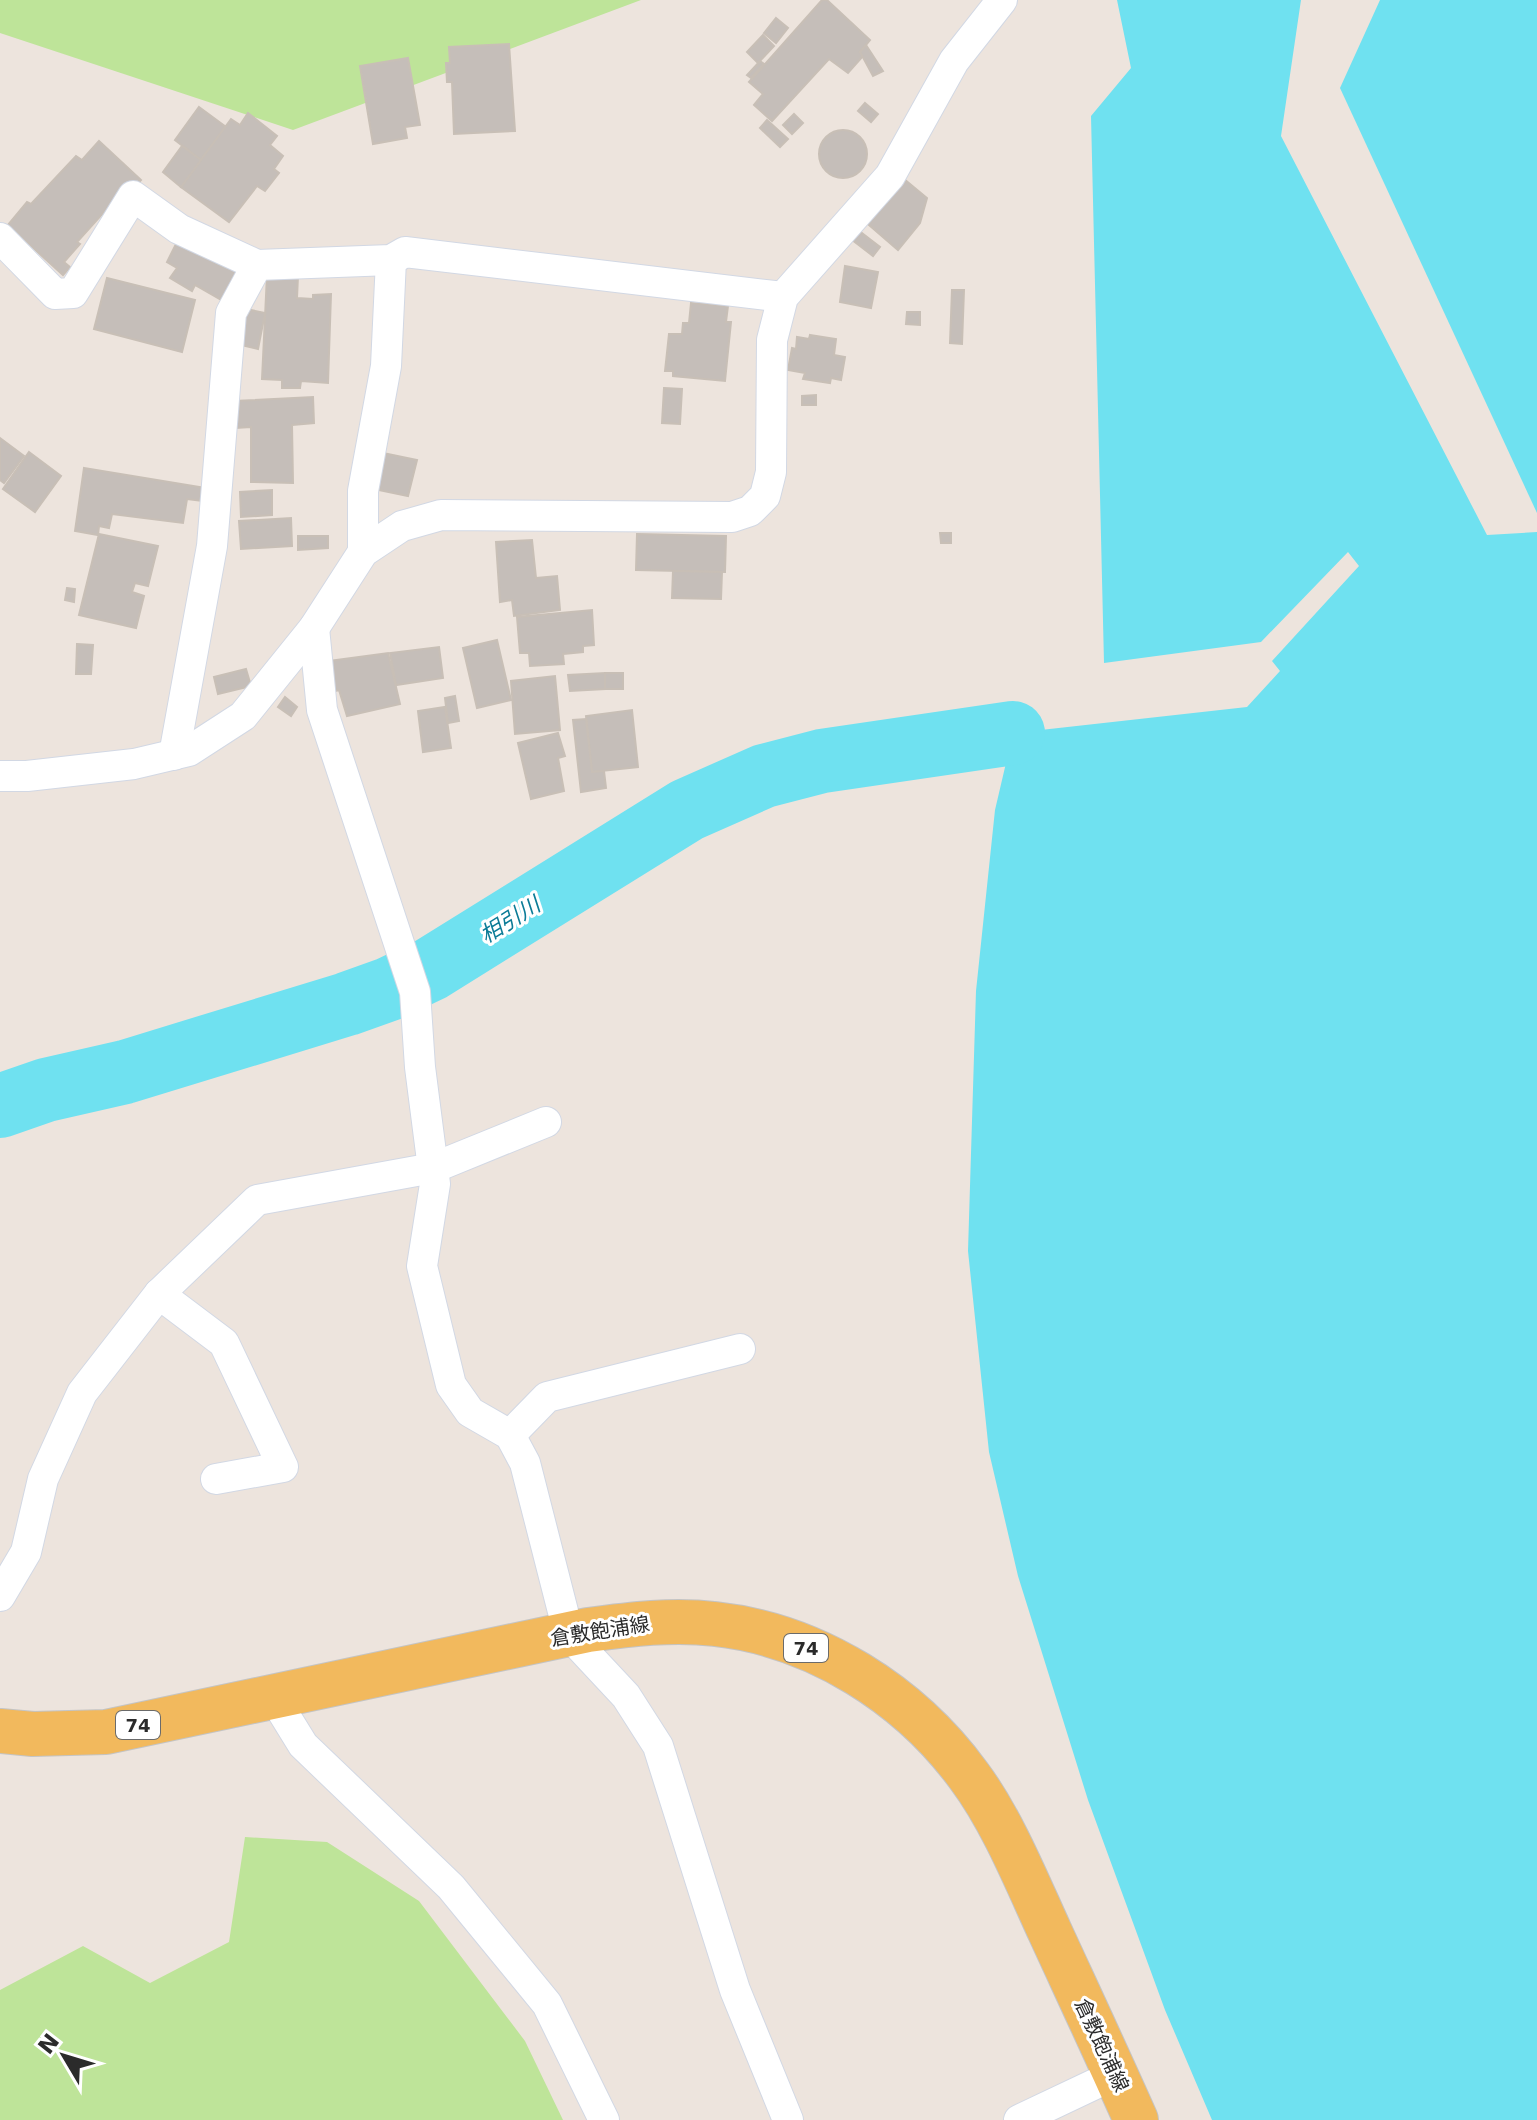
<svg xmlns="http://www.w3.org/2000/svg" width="1537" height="2120" font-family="'DejaVu Sans','Noto Sans JP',sans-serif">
<rect width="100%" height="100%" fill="#ede4dd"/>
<g fill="#bee499">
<path d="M 0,0 L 641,0 L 293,130 L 0,33 Z"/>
<path d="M 245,1837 L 327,1842 L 419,1901 L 525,2041 L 563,2120 L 0,2120 L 0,1990 L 83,1946 L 150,1983 L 229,1942 Z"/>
</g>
<g fill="#6fe1f0">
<path d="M 1117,0 L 1301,0 L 1281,136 L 1487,535 L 1537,532 L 1537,2120 L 1212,2120 L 1165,2010 L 1088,1800 L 1018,1576 L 989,1452 L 968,1251 L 976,991 L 995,810 L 1013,733 L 1247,707 L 1280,671 L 1272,661 L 1359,566 L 1348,552 L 1261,642 L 1104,663 L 1091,116 L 1131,68 Z"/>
<path d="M 1380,0 L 1537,0 L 1537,513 L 1340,88 Z"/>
</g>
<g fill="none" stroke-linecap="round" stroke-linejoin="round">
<path stroke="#6fe1f0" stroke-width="64" d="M 0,1106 L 46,1090 L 125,1072 L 347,1004 L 389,989 L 431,969 L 687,810 L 764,776 L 822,761 L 1013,733"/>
</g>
<g fill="#c5beb9" stroke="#c8bfb6" stroke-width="2">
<path d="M 822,0 L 827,0 L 870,40 L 860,52 L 864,55 L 848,73 L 829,59 L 772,121 L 754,105 L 763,94 L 749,82 Z"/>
<path d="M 776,18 L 788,28 L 776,43 L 764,33 Z"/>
<path d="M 763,35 L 774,46 L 758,63 L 747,52 Z"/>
<path d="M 509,44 L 515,131 L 454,134 L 452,82 L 447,82 L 446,63 L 450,63 L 449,47 Z"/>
<path d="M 866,45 L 883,71 L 873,76 L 860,52 Z"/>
<path d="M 408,58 L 420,125 L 405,127 L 407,138 L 373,144 L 360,66 Z"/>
<path d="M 760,61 L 764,64 L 751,78 L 747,75 Z"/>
<path d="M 865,103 L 878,114 L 871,122 L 858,111 Z"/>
<path d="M 199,107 L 226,127 L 201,160 L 175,140 Z"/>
<path d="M 248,113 L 277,136 L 270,145 L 283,156 L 274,169 L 279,173 L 265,191 L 257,186 L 229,222 L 181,187 L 231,119 L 240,125 Z"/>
<path d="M 794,114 L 803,123 L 792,134 L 783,125 Z"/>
<path d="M 767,120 L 788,139 L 780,147 L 760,128 Z"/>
<circle cx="843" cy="154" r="24"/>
<path d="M 99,141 L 141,180 L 117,205 L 113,202 L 77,242 L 80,244 L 64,262 L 70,267 L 63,275 L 8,225 L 27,202 L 31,204 L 76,156 L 82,160 Z"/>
<path d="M 182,146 L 201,160 L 181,187 L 163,172 Z"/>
<path d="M 904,179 L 927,198 L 920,223 L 898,250 L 868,224 Z"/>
<path d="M 858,230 L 880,247 L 873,256 L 851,239 Z"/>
<path d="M 180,236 L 244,270 L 223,301 L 195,285 L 192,291 L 170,278 L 177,268 L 167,262 Z"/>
<path d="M 845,266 L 878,272 L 871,308 L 840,302 Z"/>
<path d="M 267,275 L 298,276 L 297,298 L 313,299 L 313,295 L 331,294 L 328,383 L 301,381 L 300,388 L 282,388 L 282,380 L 262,379 Z"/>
<path d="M 107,278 L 195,300 L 182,352 L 94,329 Z"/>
<path d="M 952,290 L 964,290 L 962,344 L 950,343 Z"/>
<path d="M 691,303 L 728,306 L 726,322 L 731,322 L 725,381 L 673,376 L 673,371 L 665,371 L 669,334 L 682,334 L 683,323 L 689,323 Z"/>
<path d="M 246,309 L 265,313 L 258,349 L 237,344 Z"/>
<path d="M 907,312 L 920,312 L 920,325 L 906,324 Z"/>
<path d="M 810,335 L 836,339 L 834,355 L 845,357 L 841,380 L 831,378 L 830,383 L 803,379 L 805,373 L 788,370 L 792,348 L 796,349 L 797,337 L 809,339 Z"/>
<path d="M 664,388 L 682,389 L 680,424 L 662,423 Z"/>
<path d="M 816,395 L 816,405 L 802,405 L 802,396 Z"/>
<path d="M 313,397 L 314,423 L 292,425 L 293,483 L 251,482 L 251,427 L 236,428 L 234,401 Z"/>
<path d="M 0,438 L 24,456 L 4,483 L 0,480 Z"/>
<path d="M 29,452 L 61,476 L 35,512 L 3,489 Z"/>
<path d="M 383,453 L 417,460 L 408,496 L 374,489 Z"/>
<path d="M 84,468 L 212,489 L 210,502 L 187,499 L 183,523 L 112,514 L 109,528 L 99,526 L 98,535 L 75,531 Z"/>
<path d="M 272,490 L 272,515 L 241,517 L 240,492 Z"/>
<path d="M 291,518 L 292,546 L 241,549 L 239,521 Z"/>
<path d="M 940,533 L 951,533 L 951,543 L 941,543 Z"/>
<path d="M 99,534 L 158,546 L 148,586 L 135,583 L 132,592 L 144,596 L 136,628 L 79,615 Z"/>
<path d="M 637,534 L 726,536 L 725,572 L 636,570 Z"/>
<path d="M 298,536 L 328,536 L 328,548 L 298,550 Z"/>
<path d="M 532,540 L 536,578 L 557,576 L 560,610 L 514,616 L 512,600 L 500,602 L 496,542 Z"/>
<path d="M 673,571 L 722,572 L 721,599 L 672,598 Z"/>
<path d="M 67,588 L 75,589 L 74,602 L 65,600 Z"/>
<path d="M 592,610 L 594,645 L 583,646 L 583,652 L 563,654 L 564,664 L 530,666 L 529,653 L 520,653 L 517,617 Z"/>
<path d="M 497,640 L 511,700 L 477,708 L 463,648 Z"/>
<path d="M 77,644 L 93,645 L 91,674 L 76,674 Z"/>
<path d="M 439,647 L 443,678 L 396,685 L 390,653 Z"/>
<path d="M 388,653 L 400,704 L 347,716 L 339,690 L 332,692 L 328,661 Z"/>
<path d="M 246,669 L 251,686 L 218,694 L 214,677 Z"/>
<rect x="605" y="673" width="18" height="16"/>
<path d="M 605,673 L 605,689 L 570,691 L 568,675 Z"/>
<path d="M 555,676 L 560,730 L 515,734 L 511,681 Z"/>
<path d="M 455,696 L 459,721 L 448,723 L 445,698 Z"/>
<path d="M 285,697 L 297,707 L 291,716 L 278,707 Z"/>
<path d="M 445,707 L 451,748 L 423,752 L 418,711 Z"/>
<path d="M 632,710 L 638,767 L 592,772 L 586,716 Z"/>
<path d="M 586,719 L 592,772 L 604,771 L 606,788 L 581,792 L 573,720 Z"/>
<path d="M 558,733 L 565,756 L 558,758 L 564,791 L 531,799 L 518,743 Z"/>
</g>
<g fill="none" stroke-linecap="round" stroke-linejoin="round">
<g stroke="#d2d8e4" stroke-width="32">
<g id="street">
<path d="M 0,238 L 55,294 L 73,293 L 133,196 L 179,229 L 257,265"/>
<path d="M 363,552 L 363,491 L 386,366 L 391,260"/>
<path d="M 314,628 L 322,710 L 415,992 L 420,1067 L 435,1184 L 422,1266 L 451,1385 L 470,1412 L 510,1435 L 525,1463 L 569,1635 L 626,1696 L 658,1746 L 735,1990 L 788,2120"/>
<path d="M 174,755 L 212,546 L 231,313 L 257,265 L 391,260 L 405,252 L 783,297"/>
<path d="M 0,776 L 27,776 L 134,764 L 189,751 L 243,716 L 314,628 L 363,552 L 402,526 L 441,515 L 732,517 L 750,511 L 765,496 L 771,472 L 772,340 L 783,297 L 890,176 L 954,61 L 1002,0"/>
<path d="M 510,1435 L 547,1397 L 740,1349"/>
<path d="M 216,1479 L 283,1467 L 224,1343 L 159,1294 L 257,1200 L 433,1168 L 546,1122"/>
<path d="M 0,1596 L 26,1552 L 43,1479 L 82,1393 L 159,1294"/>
<path d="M 274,1698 L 303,1745 L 451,1887 L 547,2004 L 604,2120"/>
<path d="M 1019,2120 L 1116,2074"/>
</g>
</g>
<g stroke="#c4c4c4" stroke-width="46">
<path id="primary" d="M 0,1731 L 33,1734 L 106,1732 L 588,1630 C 631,1624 673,1619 715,1624 C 816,1635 910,1695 969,1776 C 1002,1820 1027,1882 1050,1932 C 1079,1995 1108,2057 1136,2120"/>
</g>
<use href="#street" stroke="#fff" stroke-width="30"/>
<use href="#primary" stroke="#f2b95d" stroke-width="44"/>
</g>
<g text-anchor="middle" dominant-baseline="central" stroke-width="6" stroke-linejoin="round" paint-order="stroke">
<g fill="#fff" stroke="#6b6b6b" stroke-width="2">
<rect x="784" y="1634" width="44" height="28" rx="6"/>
<rect x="116" y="1711" width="44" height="28" rx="6"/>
</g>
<g font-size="18" font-weight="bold" fill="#2b2b2b">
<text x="806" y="1648">74</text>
<text x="138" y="1725">74</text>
</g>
<g font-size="20" fill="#2b2b2b" stroke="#fff">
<text transform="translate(600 1631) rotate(-9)">倉敷飽浦線</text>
<text transform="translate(1102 2045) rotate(65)">倉敷飽浦線</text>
</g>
<g font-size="22" font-style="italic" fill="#0c7c97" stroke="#fff">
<text transform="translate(510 920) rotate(-32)">相引川</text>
</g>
</g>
<g transform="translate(64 2056) rotate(308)" stroke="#ffffff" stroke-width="6" paint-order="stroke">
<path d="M0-6L14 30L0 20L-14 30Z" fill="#2b2b2b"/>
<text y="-12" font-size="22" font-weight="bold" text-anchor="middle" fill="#2b2b2b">N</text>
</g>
</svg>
